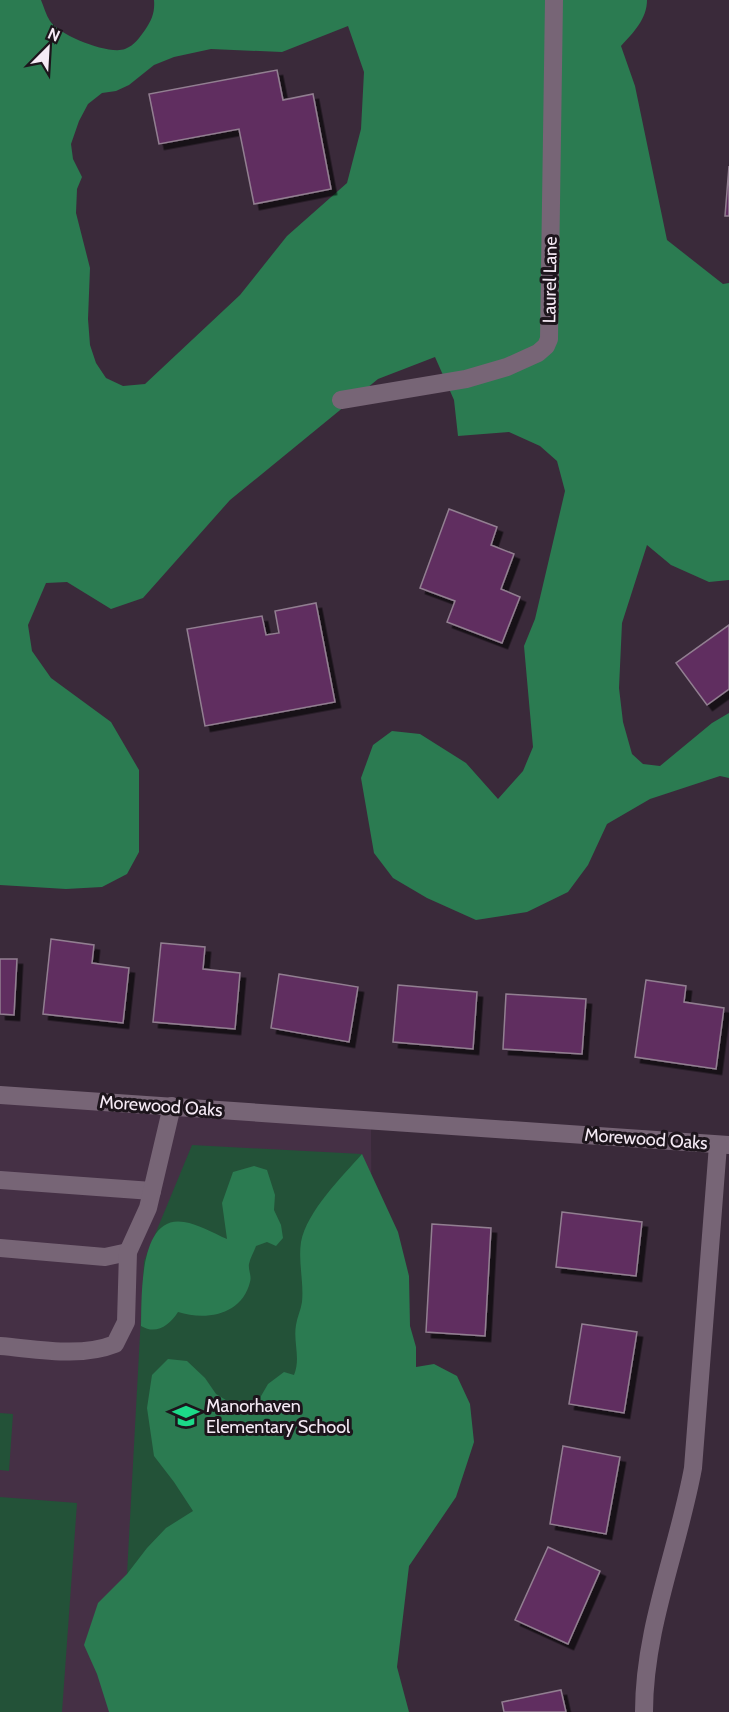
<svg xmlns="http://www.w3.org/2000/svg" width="729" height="1712" font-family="Cabin,sans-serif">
<defs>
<filter id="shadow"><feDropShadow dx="5.5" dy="5.5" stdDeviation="0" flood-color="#0009"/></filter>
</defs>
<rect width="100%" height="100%" fill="#3a2a3a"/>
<path fill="#453045" d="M 0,1095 L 371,1120 L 374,1712 L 0,1712 Z"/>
<g fill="#235238">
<path d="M 192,1145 L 362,1154 L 325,1594 L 127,1574 L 144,1261 Z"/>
<path d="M 0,1413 L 13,1414 L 9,1471 L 0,1470 Z"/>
<path d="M 0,1497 L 77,1503 L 62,1712 L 0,1712 Z"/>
</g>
<g fill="#2b7b51" fill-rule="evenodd">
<path d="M 0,0 L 41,0 C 44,7 46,15 50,21 C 60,36 109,55 125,49 C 135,45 139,38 145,30 C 152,20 155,12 154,0 L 647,0 C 647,19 633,33 621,46 L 635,86 L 667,240 L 723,284 L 729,283 L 729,580 L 709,582 L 671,565 L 647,545 L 622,623 L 619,688 L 623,722 L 632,754 L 643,764 L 660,766 L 712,723 L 729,713 L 729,778 L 720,776 L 650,799 L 607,824 L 588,865 L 568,892 L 527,912 L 476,920 L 427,898 L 393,878 L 374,853 L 361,778 L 373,745 L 392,731 L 420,734 L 466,763 L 498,799 L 523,771 L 533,747 L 524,646 L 535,619 L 565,491 L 557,461 L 540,446 L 509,432 L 458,436 L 454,400 L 435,357 L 378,379 L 230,500 L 143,598 L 111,609 L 67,582 L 46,583 L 28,625 L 32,651 L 51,678 L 111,722 L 139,770 L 139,852 L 127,874 L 102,887 L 66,889 L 0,885 ZM 348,26 L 364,72 L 361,129 L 347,183 L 287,236 L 240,295 L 145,384 L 123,386 L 106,378 L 96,363 L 90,345 L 88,319 L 90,268 L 76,213 L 77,189 L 82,177 L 73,159 L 71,144 L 79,121 L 88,104 L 102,93 L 116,91 L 129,85 L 154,65 L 174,57 L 211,49 L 282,52 Z"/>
<path d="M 362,1154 L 398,1232 L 409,1276 L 410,1326 L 416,1347 L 416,1367 L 434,1364 L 457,1376 L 470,1404 L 474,1442 L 456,1497 L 409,1566 L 397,1667 L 409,1712 L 109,1712 L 97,1674 L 84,1645 L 98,1603 L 127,1574 L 147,1548 L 166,1528 L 193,1511 L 174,1482 L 154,1456 L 147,1408 L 152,1375 L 168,1359 L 187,1361 L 205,1378 L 216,1394 L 239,1408 L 257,1403 L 268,1384 L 284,1372 L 294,1375 C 301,1358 293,1342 296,1325 C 297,1317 301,1310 302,1302 C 304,1282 298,1262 301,1242 C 307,1211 342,1177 362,1154 Z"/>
<path d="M 254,1166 L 267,1170 L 275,1195 L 274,1210 L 281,1225 L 283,1238 L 276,1246 L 267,1242 L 256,1246 C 254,1252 250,1258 249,1264 C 248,1270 252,1276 250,1282 C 242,1315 206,1321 178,1312 C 169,1326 156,1335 141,1326 C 142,1298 138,1214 184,1222 C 198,1224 213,1233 227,1239 L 222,1203 L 233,1172 Z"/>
</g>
<g fill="#612f61" stroke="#927f91" stroke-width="1.5" filter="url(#shadow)">
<path d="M 277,70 L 283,100 L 313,94 L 331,189 L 254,204 L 239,129 L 159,144 L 149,94 Z"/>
<path d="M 729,166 L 729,216 L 725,216 Z"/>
<path d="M 449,509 L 497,527 L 491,545 L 514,554 L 501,589 L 520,597 L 502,643 L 447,622 L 455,601 L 420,588 Z"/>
<path d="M 316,603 L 335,702 L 205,726 L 187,629 L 262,616 L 266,635 L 279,633 L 275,611 Z"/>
<path d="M 729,625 L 729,689 L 707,705 L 676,663 Z"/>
<path d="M 51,939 L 94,945 L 92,963 L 129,968 L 123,1023 L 43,1014 Z"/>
<path d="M 161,943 L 205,947 L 203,969 L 240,973 L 235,1029 L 153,1022 Z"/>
<path d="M 0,959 L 17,959 L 14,1015 L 0,1014 Z"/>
<path d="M 279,974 L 358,987 L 349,1042 L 271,1028 Z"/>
<path d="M 646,980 L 686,986 L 684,1002 L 724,1008 L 716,1069 L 635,1057 Z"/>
<path d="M 398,985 L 477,992 L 473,1049 L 393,1042 Z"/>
<path d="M 506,994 L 586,999 L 582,1054 L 503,1049 Z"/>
<path d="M 562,1212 L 642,1222 L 636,1276 L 556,1267 Z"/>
<path d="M 432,1224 L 491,1228 L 485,1336 L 426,1332 Z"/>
<path d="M 582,1324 L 637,1332 L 624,1413 L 569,1404 Z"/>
<path d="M 563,1446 L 620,1457 L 606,1534 L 550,1524 Z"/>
<path d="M 548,1547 L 600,1571 L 568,1644 L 515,1620 Z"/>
<path d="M 561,1690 L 566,1712 L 504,1712 L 502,1702 Z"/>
</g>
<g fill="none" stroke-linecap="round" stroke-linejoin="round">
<g stroke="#776576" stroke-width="18">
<path d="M 0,1180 L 152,1191"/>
<path d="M 0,1248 L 105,1257 L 128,1252"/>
<path d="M 0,1346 C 37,1349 80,1358 115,1344 L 126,1322 L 128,1252 L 148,1208 L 172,1106"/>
</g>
<g stroke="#776576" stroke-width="18">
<path d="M 341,400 L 466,379 L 507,367 L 538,353 L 546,346 L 549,339 L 554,0"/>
<path d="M 0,1095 L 729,1145"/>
<path d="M 644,1712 C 644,1628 678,1550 693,1468 L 718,1145"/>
</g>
</g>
<defs>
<g id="school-bare" transform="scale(2.07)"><path d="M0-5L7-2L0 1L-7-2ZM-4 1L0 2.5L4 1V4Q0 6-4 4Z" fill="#1cd988" stroke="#1d151c" stroke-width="2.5" paint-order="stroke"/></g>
</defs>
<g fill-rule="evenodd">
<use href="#school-bare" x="186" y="1416"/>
</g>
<g text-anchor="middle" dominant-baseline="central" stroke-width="6" stroke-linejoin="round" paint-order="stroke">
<g font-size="18" fill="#f5eaf5" stroke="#1d151c">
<text transform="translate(550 280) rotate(-89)">Laurel Lane</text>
<text transform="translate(161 1106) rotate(4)">Morewood Oaks</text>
<text transform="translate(646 1139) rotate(4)">Morewood Oaks</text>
</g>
<g font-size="18" fill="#f5eaf5" stroke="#1d151c" text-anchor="start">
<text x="206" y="1406">Manorhaven<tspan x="206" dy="21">Elementary School</tspan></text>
</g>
</g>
<g transform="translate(48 48) rotate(24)" stroke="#1d151c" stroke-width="4.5" paint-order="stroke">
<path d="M0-4.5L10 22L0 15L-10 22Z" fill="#f5eaf5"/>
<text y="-9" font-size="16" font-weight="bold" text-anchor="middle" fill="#f5eaf5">N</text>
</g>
</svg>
